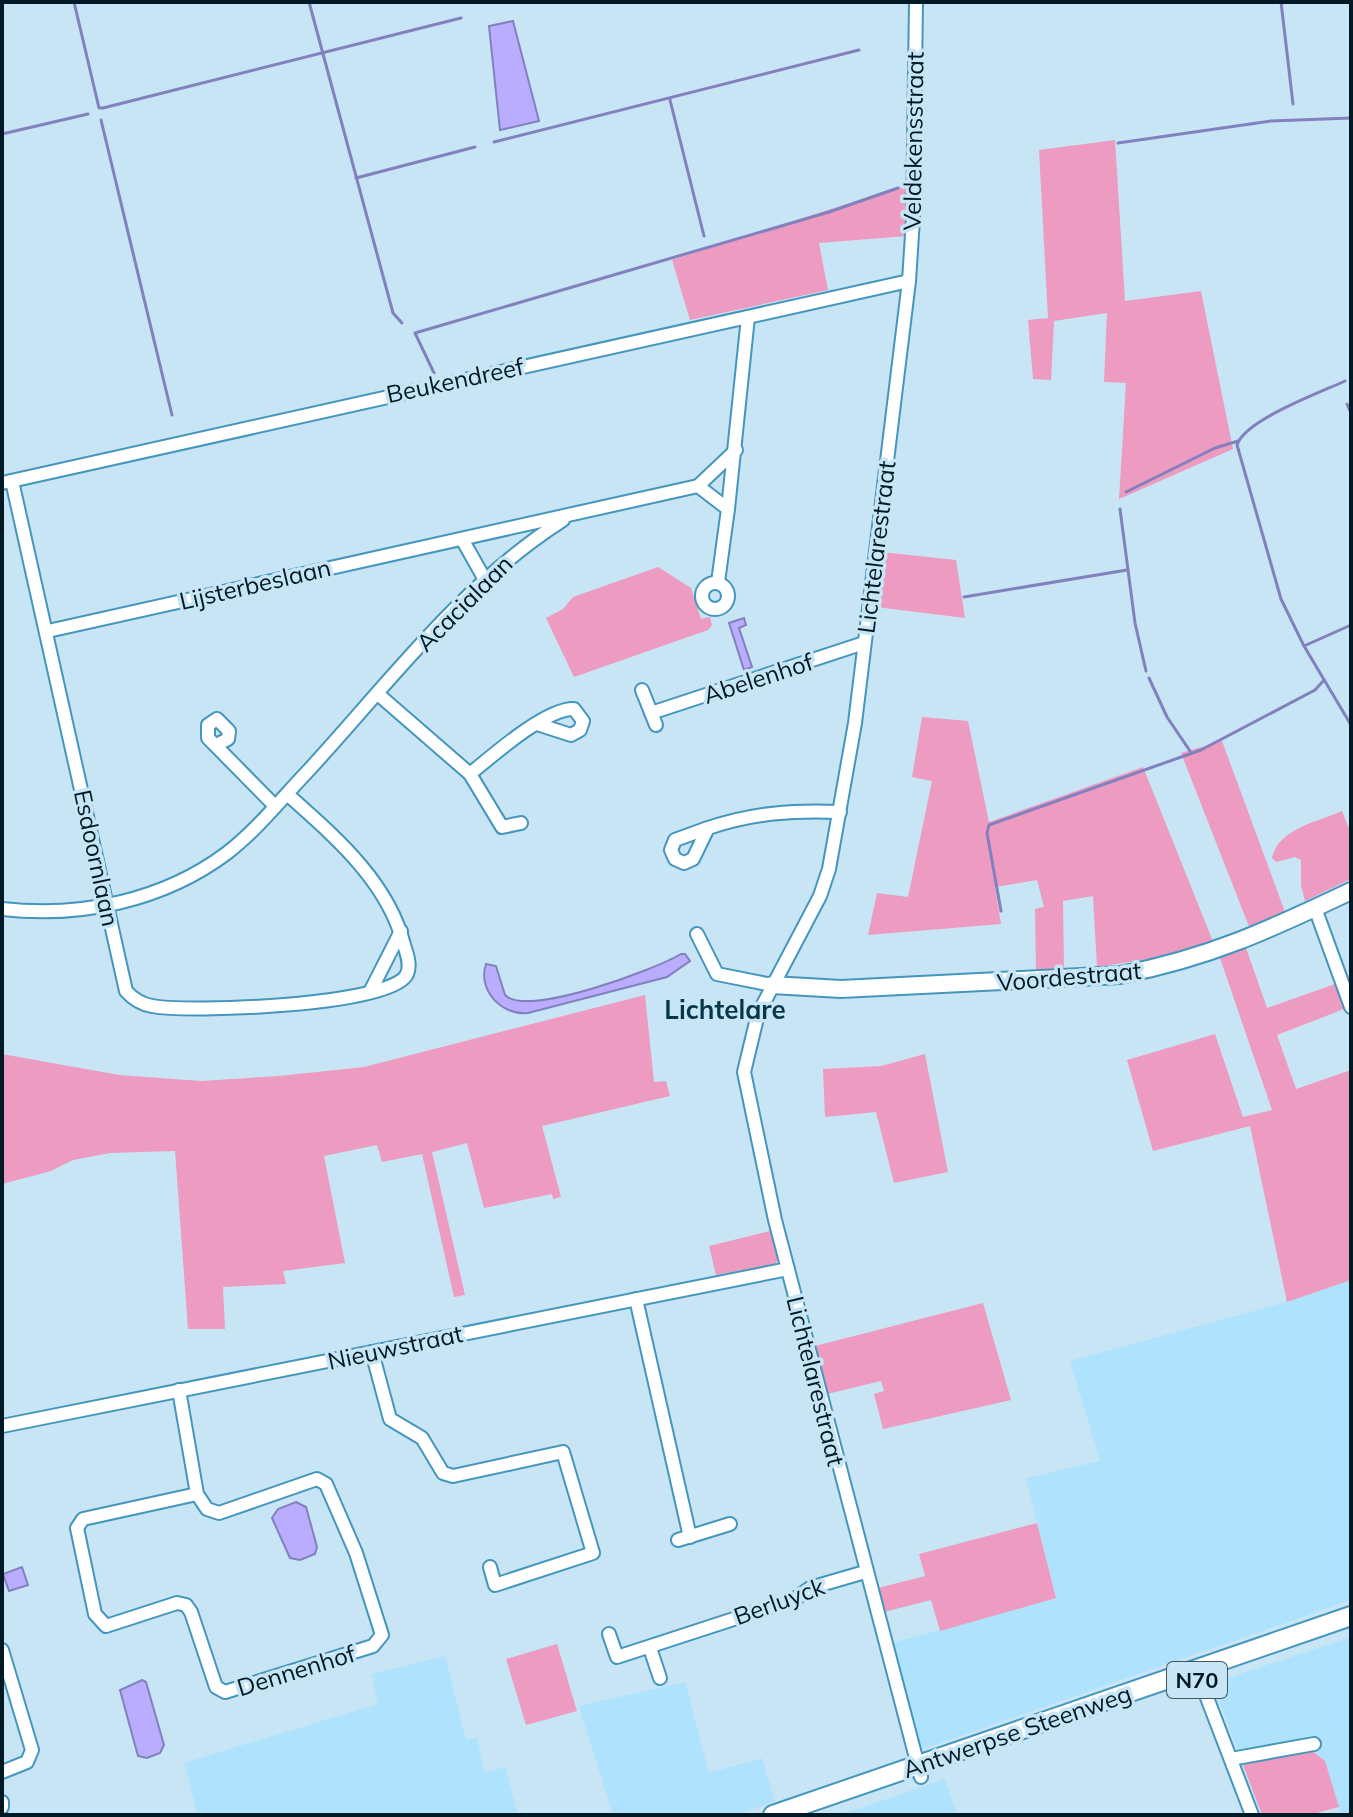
<svg xmlns="http://www.w3.org/2000/svg" width="1353" height="1817" font-family="Mulish,sans-serif">
<rect width="100%" height="100%" fill="#c7e5f5"/>
<g fill="#afe2fc">
<path d="M 1351,1280 L 1351,1600 L 920,1750 L 892,1643 L 1056,1598 L 1026,1478 L 1100,1461 L 1070,1361 L 1287,1302 Z"/>
<path d="M 1351,1637 L 1351,1815 L 1341,1815 L 1339,1807 L 1249,1760 L 1243,1765 L 1215,1689 L 1216,1682 Z"/>
<path d="M 445,1656 L 466,1739 L 477,1738 L 485,1773 L 505,1767 L 518,1815 L 198,1815 L 184,1763 L 378,1704 L 372,1674 Z"/>
<path d="M 685,1682 L 709,1773 L 762,1758 L 775,1801 L 737,1815 L 613,1815 L 579,1706 Z"/>
<path d="M 945,1779 L 957,1815 L 839,1815 Z"/>
</g>
<g fill="#ed9bc0">
<path d="M 1115,140 L 1125,301 L 1201,291 L 1233,449 L 1119,499 L 1126,383 L 1104,382 L 1107,313 L 1054,321 L 1051,380 L 1033,379 L 1028,320 L 1048,318 L 1039,150 Z"/>
<path d="M 909,184 L 907,236 L 819,243 L 828,290 L 690,320 L 672,260 Z"/>
<path d="M 881,552 L 956,560 L 965,618 L 876,607 Z"/>
<path d="M 658,567 L 691,588 L 701,619 L 710,617 L 712,625 L 708,630 L 574,677 L 546,618 L 563,609 L 573,597 Z"/>
<path d="M 922,717 L 968,721 L 989,822 L 1143,767 L 1214,944 L 1168,956 L 1097,967 L 1093,896 L 1063,901 L 1064,968 L 1036,970 L 1035,909 L 1044,907 L 1037,880 L 995,887 L 1001,924 L 868,935 L 877,893 L 908,897 L 932,781 L 912,777 Z"/>
<path d="M 1222,741 L 1285,912 L 1250,929 L 1181,753 Z"/>
<path d="M 1342,811 L 1351,834 L 1351,879 L 1305,901 L 1301,886 L 1301,860 L 1295,857 L 1276,862 L 1272,858 C 1278,829 1317,822 1342,811 Z"/>
<path d="M 1245,945 L 1267,1008 L 1335,984 L 1344,1009 L 1277,1035 L 1296,1089 L 1351,1070 L 1351,1280 L 1287,1302 L 1250,1126 L 1153,1151 L 1127,1060 L 1215,1034 L 1243,1117 L 1272,1110 L 1219,955 Z"/>
<path d="M 645,995 L 654,1082 L 666,1081 L 670,1096 L 542,1126 L 561,1197 L 553,1199 L 552,1194 L 484,1208 L 467,1143 L 432,1152 L 465,1295 L 454,1297 L 422,1154 L 382,1162 L 377,1145 L 324,1156 L 345,1263 L 283,1271 L 286,1284 L 223,1287 L 225,1329 L 188,1329 L 175,1151 L 110,1153 L 73,1160 L 51,1171 L 2,1184 L 2,1054 L 119,1075 L 201,1081 L 279,1076 L 364,1067 Z"/>
<path d="M 925,1054 L 948,1172 L 894,1183 L 876,1112 L 825,1117 L 823,1069 L 881,1066 Z"/>
<path d="M 774,1230 L 779,1256 L 776,1264 L 716,1275 L 709,1246 Z"/>
<path d="M 983,1303 L 1011,1400 L 883,1429 L 874,1394 L 884,1391 L 881,1381 L 827,1394 L 815,1346 Z"/>
<path d="M 1037,1523 L 1056,1598 L 940,1631 L 931,1600 L 884,1612 L 878,1588 L 925,1576 L 919,1554 Z"/>
<path d="M 557,1644 L 577,1711 L 526,1725 L 506,1659 Z"/>
<path d="M 1311,1750 L 1325,1761 L 1339,1807 L 1309,1815 L 1262,1815 L 1243,1765 L 1249,1760 Z"/>
</g>
<g fill="#baacff" stroke="#8280bd" stroke-width="2">
<path d="M 513,21 L 539,121 L 500,130 L 489,26 Z"/>
<path d="M 744,618 L 746,625 L 739,628 L 752,667 L 744,670 L 729,623 Z"/>
<path d="M 681,954 L 685,954 L 690,961 L 667,977 L 528,1013 C 502,1016 477,990 486,964 L 496,966 L 505,995 C 527,1018 656,969 681,954 Z"/>
<path d="M 296,1502 L 306,1507 L 317,1547 L 315,1554 L 300,1560 L 290,1558 L 272,1518 L 278,1509 Z"/>
<path d="M 22,1567 L 28,1585 L 9,1591 L 3,1574 Z"/>
<path d="M 142,1680 L 146,1682 L 164,1745 L 160,1753 L 147,1758 L 138,1756 L 120,1690 Z"/>
</g>
<g fill="none" stroke-linecap="round" stroke-linejoin="round">
<g stroke="#8280bd" stroke-width="3">
<path d="M 74,2 L 99,108 L 103,108 L 461,18"/>
<path d="M 309,2 L 393,313 L 402,323"/>
<path d="M 1281,2 L 1293,104"/>
<path d="M 670,100 L 704,236"/>
<path d="M 101,120 L 172,415"/>
<path d="M 2,134 L 88,114"/>
<path d="M 494,142 L 859,50"/>
<path d="M 1118,143 L 1271,121 L 1351,118"/>
<path d="M 356,178 L 475,147"/>
<path d="M 434,373 L 415,333 L 829,212 L 898,188"/>
<path d="M 1345,381 C 1319,393 1245,420 1237,445 L 1281,599 L 1304,646 L 1351,625"/>
<path d="M 1347,404 L 1351,413"/>
<path d="M 1126,492 L 1215,448 L 1238,441"/>
<path d="M 1120,509 L 1135,623 L 1146,671"/>
<path d="M 964,597 L 1127,570"/>
<path d="M 1304,646 L 1351,725"/>
<path d="M 1149,678 L 1167,717 L 1190,751"/>
<path d="M 1001,911 L 987,833 L 989,825 L 1201,750 L 1315,690 L 1324,680"/>
</g>
<g stroke="#4596bc" stroke-width="16">
<g id="street">
<path d="M 916,2 L 913,219 L 909,281 L 855,723 L 829,869 L 820,896 L 758,1014 L 744,1072 L 775,1220 L 921,1777"/>
<path d="M 12,481 L 126,991 C 133,999 141,1004 152,1006 C 187,1013 393,1006 407,974 C 411,965 407,954 404,945 C 388,881 334,836 287,794"/>
<path d="M 2,483 L 909,281"/>
<path d="M 698,486 L 736,450"/>
<path d="M 728,509 L 748,317"/>
<path d="M 462,539 L 484,578"/>
<circle cx="715" cy="596" r="13"/>
<path d="M 48,631 L 698,486 L 728,509 L 718,582"/>
<path d="M 642,690 L 656,725"/>
<path d="M 379,695 L 470,774 L 502,827 L 521,823"/>
<path d="M 651,713 L 864,643"/>
<path d="M 218,744 L 228,739 L 229,731 L 217,719 L 208,725 L 208,738 L 275,806"/>
<path d="M 470,774 C 492,756 546,708 574,709 L 583,721 L 580,730 L 571,735 L 537,724"/>
<path d="M 708,828 L 675,840 L 671,850 L 675,859 L 684,863 L 693,859 L 708,828 C 753,813 793,810 840,812"/>
<path d="M 1315,908 L 1351,1007"/>
<path d="M 2,909 C 80,918 163,901 227,853 C 257,830 282,798 308,771 C 390,682 461,585 563,520"/>
<path d="M 697,934 L 717,974 L 772,985"/>
<path d="M 370,992 L 401,931"/>
<path d="M 636,1299 L 690,1537"/>
<path d="M 372,1352 L 390,1419 L 422,1438 L 443,1473 L 453,1476 L 563,1452 L 593,1553 L 495,1585 L 490,1567"/>
<path d="M 179,1390 L 197,1494 L 207,1509 L 219,1513 L 317,1479 L 326,1484 L 356,1553 L 382,1635 L 373,1646 L 225,1692 L 216,1687 L 191,1612 L 186,1605 L 177,1603 L 106,1626 L 95,1614 L 77,1528 L 83,1519 L 197,1494"/>
<path d="M 2,1426 L 788,1269"/>
<path d="M 678,1540 L 730,1524"/>
<path d="M 609,1634 L 617,1657 L 795,1599 L 810,1588 L 865,1572"/>
<path d="M 650,1648 L 660,1678"/>
<path d="M 2,1650 L 32,1750 L 27,1762 L 2,1772"/>
<path d="M 1196,1669 L 1252,1815"/>
<path d="M 1231,1759 L 1314,1744"/>
<path d="M 2,1802 L 2,1807"/>
</g>
</g>
<g stroke="#4596bc" stroke-width="20">
<path id="secondary" d="M 772,985 L 841,989 L 1120,975 C 1209,958 1271,929 1351,891"/>
</g>
<g stroke="#4596bc" stroke-width="22">
<path id="primary" d="M 773,1815 L 1351,1616"/>
</g>
<use href="#street" stroke="#fff" stroke-width="12"/>
<use href="#secondary" stroke="#fff" stroke-width="16"/>
<use href="#primary" stroke="#fff" stroke-width="18"/>
</g>
<g text-anchor="middle" dominant-baseline="central" stroke-width="7" stroke-linejoin="round" paint-order="stroke">
<rect fill="#c7e5f5" stroke="#3c5663" stroke-width="2" x="1167" y="1662" width="60" height="36" rx="6"/>
<g font-size="22" font-weight="bold" fill="#011924">
<text x="1197" y="1680">N70</text>
</g>
<g font-size="24" fill="#011924" stroke="#c7e5f5">
<text transform="translate(913 141) rotate(-89)">Veldekensstraat</text>
<text transform="translate(455 380) rotate(-12)">Beukendreef</text>
<text transform="translate(876 547) rotate(-83)">Lichtelarestraat</text>
<text transform="translate(255 584) rotate(-13)">Lijsterbeslaan</text>
<text transform="translate(464 603) rotate(-45)">Acacialaan</text>
<text transform="translate(758 678) rotate(-18)">Abelenhof</text>
<text transform="translate(97 858) rotate(78)">Esdoornlaan</text>
<text transform="translate(1069 976) rotate(-5)">Voordestraat</text>
<text transform="translate(395 1347) rotate(-12)">Nieuwstraat</text>
<text transform="translate(816 1381) rotate(76)">Lichtelarestraat</text>
<text transform="translate(779 1601) rotate(-20)">Berluyck</text>
<text transform="translate(296 1670) rotate(-17)">Dennenhof</text>
<text transform="translate(1017 1731) rotate(-19)">Antwerpse Steenweg</text>
</g>
<g font-size="26" font-weight="bold" fill="#083649" stroke="#c7e5f5">
<text x="725" y="1009">Lichtelare</text>
</g>
</g>
<rect width="1353" height="1817" fill="none" stroke="#011924" stroke-width="8"/>
</svg>
